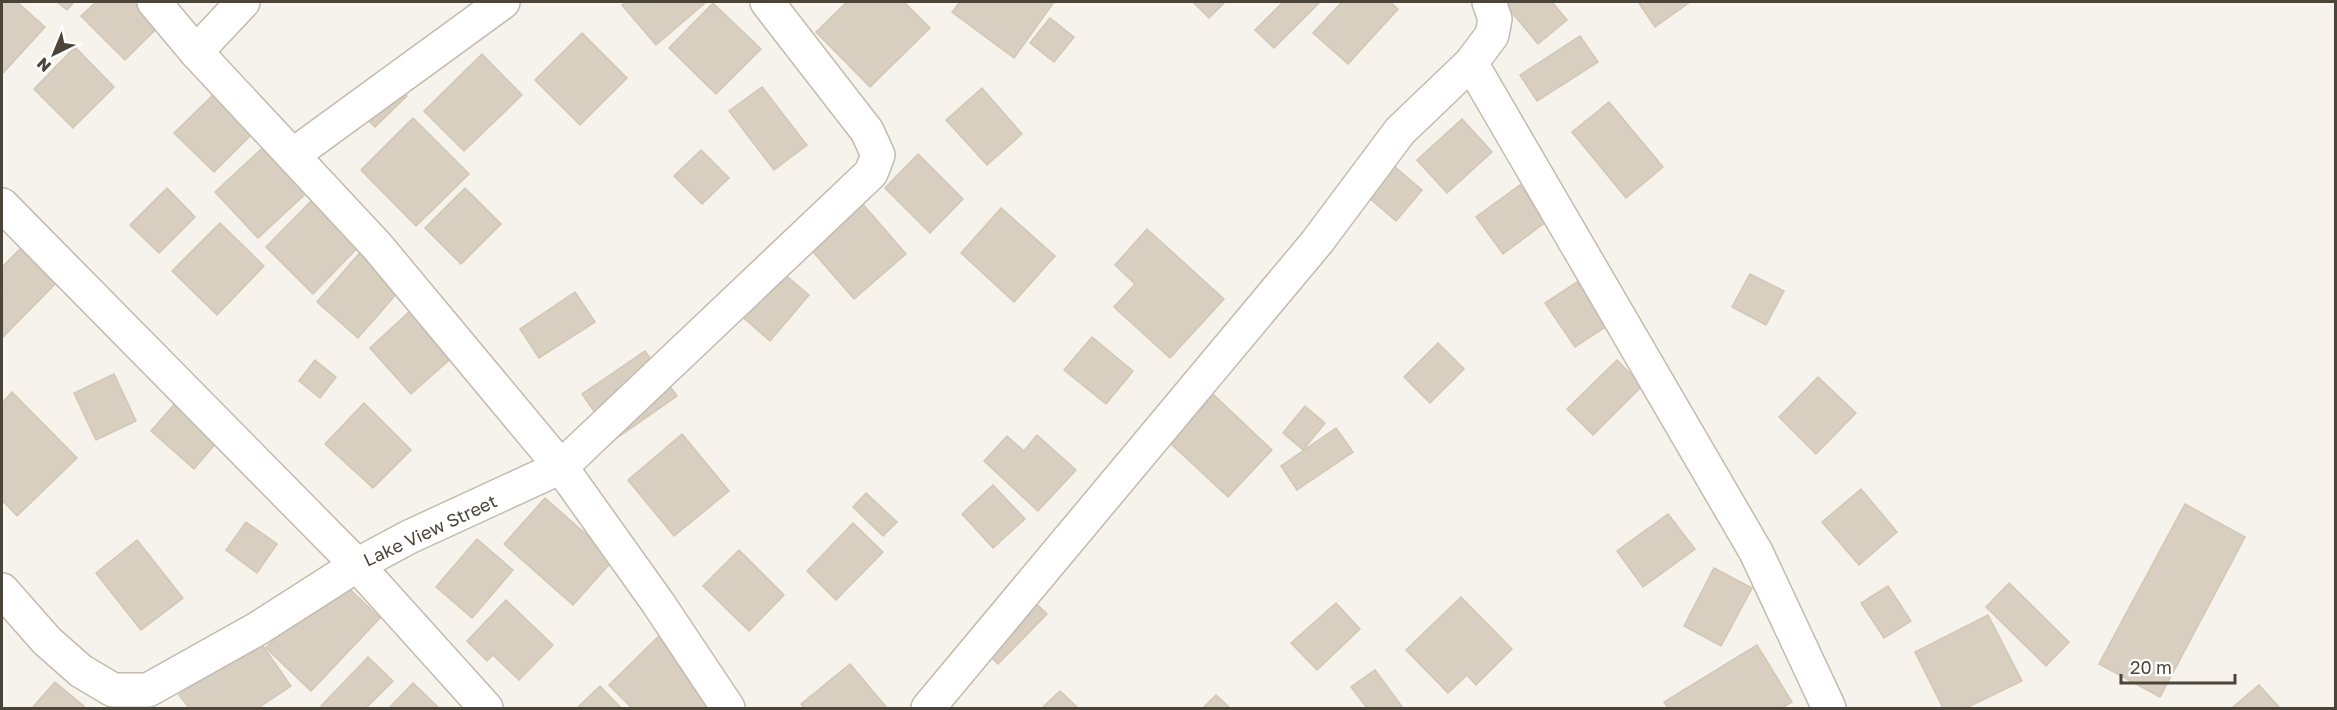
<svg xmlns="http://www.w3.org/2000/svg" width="2337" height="710" font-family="'Golos Text',sans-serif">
<rect width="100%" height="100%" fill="#f6f3ec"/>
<g fill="#d8cfc1" stroke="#d3c7b4" stroke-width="1.5">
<path d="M 2,2 L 17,2 L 45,27 L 2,74 Z"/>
<path d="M 57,2 L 74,2 L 67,10 Z"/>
<path d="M 96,2 L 133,2 L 158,27 L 125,60 L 81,16 Z"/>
<path d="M 627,2 L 706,2 L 656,45 L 622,5 Z"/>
<path d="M 847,2 L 904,2 L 930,28 L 870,87 L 816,32 Z"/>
<path d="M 960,2 L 1054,2 L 1014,58 L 952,12 Z"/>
<path d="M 1193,2 L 1225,2 L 1209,18 Z"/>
<path d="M 1283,2 L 1320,2 L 1274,48 L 1255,30 Z"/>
<path d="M 1342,2 L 1390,2 L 1398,9 L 1348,64 L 1313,33 Z"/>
<path d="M 1503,2 L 1552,2 L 1567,20 L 1538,44 Z"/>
<path d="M 1641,2 L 1690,2 L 1655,27 L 1639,3 Z"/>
<path d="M 713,3 L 761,49 L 716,94 L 669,48 Z"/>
<path d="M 1050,18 L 1074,37 L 1054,62 L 1030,43 Z"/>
<path d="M 582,33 L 627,78 L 580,125 L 535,80 Z"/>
<path d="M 1580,36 L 1598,62 L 1537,101 L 1520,75 Z"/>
<path d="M 75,47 L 114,87 L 73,128 L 34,89 Z"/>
<path d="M 482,54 L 522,95 L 464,151 L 424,111 Z"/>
<path d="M 384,71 L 407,96 L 375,127 L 351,103 Z"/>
<path d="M 762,87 L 807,145 L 774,170 L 729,111 Z"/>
<path d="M 982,88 L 1022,134 L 987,165 L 946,120 Z"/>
<path d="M 214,94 L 253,133 L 214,172 L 174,133 Z"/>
<path d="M 1609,102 L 1663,167 L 1626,198 L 1572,132 Z"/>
<path d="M 413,118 L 469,174 L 416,226 L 361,170 Z"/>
<path d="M 1462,119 L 1492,152 L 1447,193 L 1417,160 Z"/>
<path d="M 270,141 L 313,187 L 258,238 L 215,192 Z"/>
<path d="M 701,150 L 729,178 L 702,204 L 674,176 Z"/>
<path d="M 918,154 L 963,199 L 930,233 L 885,188 Z"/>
<path d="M 1387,160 L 1422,190 L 1396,221 L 1361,191 Z"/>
<path d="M 1520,185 L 1547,221 L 1503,254 L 1476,217 Z"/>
<path d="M 167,188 L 195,217 L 159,253 L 130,225 Z"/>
<path d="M 465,188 L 501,224 L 461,264 L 425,228 Z"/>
<path d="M 854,194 L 906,254 L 854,299 L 802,239 Z"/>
<path d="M 316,196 L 363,242 L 313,294 L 266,247 Z"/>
<path d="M 1001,208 L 1055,256 L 1014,302 L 961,253 Z"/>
<path d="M 220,223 L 264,266 L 217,315 L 172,271 Z"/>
<path d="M 1147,229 L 1224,299 L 1170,358 L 1114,307 L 1135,284 L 1115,265 Z"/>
<path d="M 27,242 L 62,277 L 3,337 L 2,267 Z"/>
<path d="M 364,248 L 405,284 L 358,338 L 317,302 Z"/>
<path d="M 770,262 L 809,295 L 770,341 L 731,307 Z"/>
<path d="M 1750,274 L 1784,291 L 1766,325 L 1732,307 Z"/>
<path d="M 1583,278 L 1613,322 L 1575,347 L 1545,303 Z"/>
<path d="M 575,292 L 595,322 L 539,358 L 520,329 Z"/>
<path d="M 423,299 L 465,346 L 411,394 L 370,348 Z"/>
<path d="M 1092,337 L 1133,371 L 1106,404 L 1064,370 Z"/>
<path d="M 1438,343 L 1464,369 L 1430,403 L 1404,377 Z"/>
<path d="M 645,351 L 677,396 L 614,440 L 582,394 Z"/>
<path d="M 315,360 L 336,377 L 320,398 L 299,381 Z"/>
<path d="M 1617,360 L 1642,386 L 1593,435 L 1567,409 Z"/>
<path d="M 114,374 L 136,421 L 96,440 L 74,393 Z"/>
<path d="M 1818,377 L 1856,413 L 1816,454 L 1779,417 Z"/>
<path d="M 12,392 L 77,458 L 17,516 L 2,500 L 2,403 Z"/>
<path d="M 185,392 L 228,429 L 194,469 L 151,431 Z"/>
<path d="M 1214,395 L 1272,450 L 1228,497 L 1169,442 Z"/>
<path d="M 364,403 L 411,450 L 373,488 L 325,444 Z"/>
<path d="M 1305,406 L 1325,423 L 1303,450 L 1283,433 Z"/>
<path d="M 1336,428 L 1353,452 L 1297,490 L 1281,466 Z"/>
<path d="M 682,434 L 729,491 L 674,536 L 628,480 Z"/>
<path d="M 1037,435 L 1076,470 L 1038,511 L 984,461 L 1007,436 L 1024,451 Z"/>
<path d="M 993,485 L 1025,519 L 993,548 L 962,514 Z"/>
<path d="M 1861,489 L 1897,532 L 1859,565 L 1822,522 Z"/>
<path d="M 866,493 L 897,522 L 883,536 L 853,507 Z"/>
<path d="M 545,498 L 614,559 L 573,605 L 504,544 Z"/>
<path d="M 2185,504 L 2245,537 L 2160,697 L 2099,664 Z"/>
<path d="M 1668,514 L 1695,549 L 1643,587 L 1617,551 Z"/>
<path d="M 246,522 L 277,544 L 257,573 L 226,550 Z"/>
<path d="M 853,523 L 883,552 L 836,600 L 807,571 Z"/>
<path d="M 477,539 L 513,570 L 472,618 L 436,587 Z"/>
<path d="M 137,540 L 183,598 L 141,630 L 96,573 Z"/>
<path d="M 739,550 L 784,595 L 749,631 L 703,586 Z"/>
<path d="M 1714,568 L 1752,588 L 1721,646 L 1684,626 Z"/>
<path d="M 335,575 L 380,618 L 311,691 L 266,648 Z"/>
<path d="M 2009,583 L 2069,642 L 2046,666 L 1986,607 Z"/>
<path d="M 1888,586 L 1911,621 L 1884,638 L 1861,603 Z"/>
<path d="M 1020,588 L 1047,614 L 998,664 L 971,638 Z"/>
<path d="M 1461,597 L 1512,649 L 1476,685 L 1467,675 L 1448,693 L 1406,650 Z"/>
<path d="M 506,600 L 553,645 L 519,680 L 493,655 L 487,661 L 467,641 Z"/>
<path d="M 1336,603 L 1360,629 L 1317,670 L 1291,643 Z"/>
<path d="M 1988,615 L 2022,681 L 1966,708 L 1943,708 L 1915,652 Z"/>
<path d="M 659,636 L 722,701 L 714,708 L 632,708 L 609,685 Z"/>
<path d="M 258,639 L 291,686 L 258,708 L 189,708 L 179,695 Z"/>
<path d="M 1757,645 L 1792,702 L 1782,708 L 1668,708 L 1664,702 Z"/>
<path d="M 368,657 L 393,681 L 366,708 L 323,708 L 321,706 Z"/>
<path d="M 850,664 L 887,708 L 805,708 L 801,704 Z"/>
<path d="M 1375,670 L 1403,708 L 1367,708 L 1351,687 Z"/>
<path d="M 55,682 L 86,708 L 32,708 Z"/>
<path d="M 413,683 L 439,708 L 389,708 Z"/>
<path d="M 2259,685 L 2280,708 L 2232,708 Z"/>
<path d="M 600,686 L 621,708 L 577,708 Z"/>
<path d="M 1060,691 L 1078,708 L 1042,708 Z"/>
<path d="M 1216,695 L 1230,708 L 1203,708 Z"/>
</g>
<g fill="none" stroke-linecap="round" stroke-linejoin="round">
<g stroke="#c2bbae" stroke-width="36">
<g id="minor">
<path d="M 154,2 L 196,52 L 377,246 L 561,467 L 871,173 L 878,155 L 867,131 L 767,2"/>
<path d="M 196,52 L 243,2"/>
<path d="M 1471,63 L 1756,552 L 1829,708"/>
<path d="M 293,155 L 503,2"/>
<path d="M 2,205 L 357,565 L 486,708"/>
<path d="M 2,590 L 47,641 L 81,671 L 113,690 L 148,690 L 257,629 L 357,565 L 409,537 L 561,467 L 658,603 L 728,708"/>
<path d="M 928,708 L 1317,242 L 1400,131 L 1471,63 L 1492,35 L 1495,19 L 1489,2"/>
</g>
</g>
<use href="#minor" stroke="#fff" stroke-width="33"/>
</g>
<g text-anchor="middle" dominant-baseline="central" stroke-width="4.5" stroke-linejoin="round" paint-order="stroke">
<g font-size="18" fill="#4b4439" stroke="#fff">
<text transform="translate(430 530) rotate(-25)">Lake View Street</text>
</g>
</g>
<rect width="2337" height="710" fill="none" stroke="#4b4439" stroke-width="6"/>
<g transform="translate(54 54) rotate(223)" stroke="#ffffff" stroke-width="4.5" paint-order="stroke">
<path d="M0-4.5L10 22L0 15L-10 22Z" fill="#4b4439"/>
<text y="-9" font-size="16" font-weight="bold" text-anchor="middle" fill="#4b4439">N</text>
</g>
<path d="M2121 674v9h114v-9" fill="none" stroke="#4b4439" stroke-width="3"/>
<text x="2130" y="674" font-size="18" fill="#4b4439" stroke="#ffffff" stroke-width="4.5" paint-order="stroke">20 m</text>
</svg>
